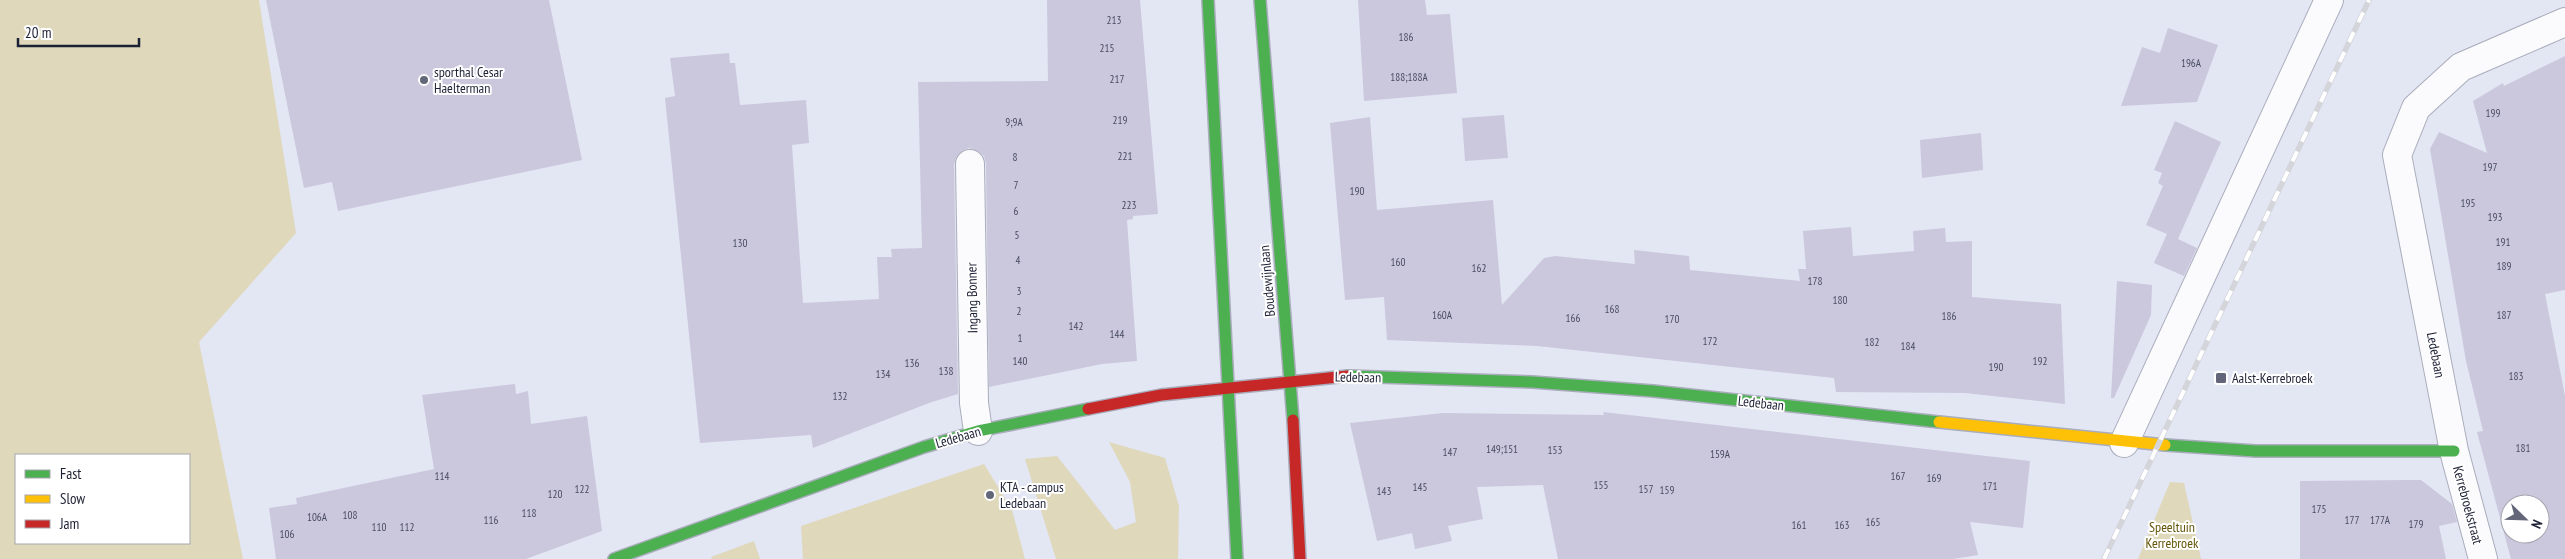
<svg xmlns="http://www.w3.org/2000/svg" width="2565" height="559" font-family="'PT Sans Narrow',sans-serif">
<rect width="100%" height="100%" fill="#e3e6f3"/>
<g fill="#dfd8bb" fill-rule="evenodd">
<path d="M 0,0 L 259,0 L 296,233 L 199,342 L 243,559 L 0,559 ZM 189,455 L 189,543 L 16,543 L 16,455 Z"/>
<path d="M 1109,442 L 1165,458 L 1179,506 L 1178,559 L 1056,559 L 1025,459 L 1057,456 L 1115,530 L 1136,522 L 1130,482 Z"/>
<path d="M 984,464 L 1012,510 L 1025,559 L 803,559 L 801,526 Z"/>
<path d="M 2170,482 L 2184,483 L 2201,559 L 2138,559 Z"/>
<path d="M 754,541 L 760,559 L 712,559 L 711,557 Z"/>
</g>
<g fill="#cbc8de" fill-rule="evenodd">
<path d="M 266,0 L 549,0 L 582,160 L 338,211 L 332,182 L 304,188 Z"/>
<path d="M 1047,0 L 1140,0 L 1158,214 L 1133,216 L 1133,219 L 1127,220 L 1137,361 L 1102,364 L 989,387 L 986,164 L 984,156 L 978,151 L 969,148 L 962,151 L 957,156 L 954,164 L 958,394 L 929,403 L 813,448 L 811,435 L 700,443 L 665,98 L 675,96 L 670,58 L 729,53 L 730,63 L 735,63 L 740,105 L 806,100 L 809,143 L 792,145 L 803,303 L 879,299 L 877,257 L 892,257 L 891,249 L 922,248 L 918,82 L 1048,81 Z"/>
<path d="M 1358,0 L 1425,0 L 1427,15 L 1450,14 L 1457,93 L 1364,101 Z"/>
<path d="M 2168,28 L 2218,45 L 2197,102 L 2121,106 L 2142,47 L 2160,53 Z"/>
<path d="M 2565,56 L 2565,290 L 2545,294 L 2565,396 L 2565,559 L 2511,559 L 2477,432 L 2483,431 L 2466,361 L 2430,149 L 2439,132 L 2487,153 L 2473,101 L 2503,83 L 2504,86 ZM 2510,504 L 2540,504 L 2540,534 L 2510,534 Z"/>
<path d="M 1504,115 L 1508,158 L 1465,161 L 1462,118 Z"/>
<path d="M 1370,117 L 1377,210 L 1493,200 L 1502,305 L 1544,258 L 1555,256 L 1635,264 L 1634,250 L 1689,256 L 1690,270 L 1800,281 L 1798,269 L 1806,269 L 1803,231 L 1851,227 L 1853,256 L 1914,251 L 1913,231 L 1945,228 L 1946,242 L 1972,241 L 1972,297 L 2061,304 L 2065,404 L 1965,393 L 1836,392 L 1834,378 L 1537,346 L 1387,340 L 1384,297 L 1345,300 L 1330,123 Z"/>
<path d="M 2175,121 L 2221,142 L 2178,239 L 2197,248 L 2184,276 L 2154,263 L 2167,234 L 2146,225 L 2163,186 L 2158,183 L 2162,173 L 2154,170 Z"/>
<path d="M 1981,133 L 1983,170 L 1922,178 L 1920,140 Z"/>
<path d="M 2117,281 L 2152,285 L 2151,315 L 2114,398 L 2111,398 Z"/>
<path d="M 515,384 L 516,394 L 528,391 L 531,424 L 587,416 L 602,531 L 526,559 L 276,559 L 269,508 L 297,504 L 296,498 L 434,469 L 422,395 Z"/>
<path d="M 1603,412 L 2030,461 L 2023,528 L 1970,522 L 1978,555 L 1953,559 L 1558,559 L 1543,485 L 1477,487 L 1483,519 L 1448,526 L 1452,541 L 1415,549 L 1412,533 L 1377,541 L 1350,423 L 1443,413 L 1604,415 Z"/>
<path d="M 2409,480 L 2421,480 L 2452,504 L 2457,522 L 2439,526 L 2446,559 L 2300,559 L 2300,481 Z"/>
</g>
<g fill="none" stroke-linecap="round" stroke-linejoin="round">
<g stroke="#a9acbb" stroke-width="30">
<g id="street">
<path d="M 970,164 L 974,403 L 978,431"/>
<path d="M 2124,443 L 2329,0"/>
<path d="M 2483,559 L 2454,451 L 2397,155 L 2416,108 L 2461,67 L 2565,22"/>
</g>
</g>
<g stroke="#a9acbb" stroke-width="14">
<g id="fast">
<path d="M 1208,0 L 1237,559"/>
<path d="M 1260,0 L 1293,420"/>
<path d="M 1348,376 L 1532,382 L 1653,391 L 1939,422"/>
<path d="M 2165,445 L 2256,451 L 2454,451"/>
<path d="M 614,559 L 924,447 L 978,431 L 1088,409"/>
</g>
</g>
<g stroke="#a9acbb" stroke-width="14">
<path id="slow" d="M 1939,422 L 2165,445"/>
</g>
<g stroke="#a9acbb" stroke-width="14">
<g id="jam">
<path d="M 1088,409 L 1161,395 L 1348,376"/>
<path d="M 1293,420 L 1300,559"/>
</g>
</g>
<use href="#street" stroke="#fbfbfd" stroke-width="28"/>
<use href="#fast" stroke="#4caf50" stroke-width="11"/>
<use href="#slow" stroke="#ffc107" stroke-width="11"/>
<use href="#jam" stroke="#c62828" stroke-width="11"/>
<g stroke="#d4d5da" stroke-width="5.5">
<path id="rail" d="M 2104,559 L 2369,0"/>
</g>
<use href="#rail" stroke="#fff" stroke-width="4" stroke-dasharray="11" stroke-linecap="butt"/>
</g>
<g fill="#626678" stroke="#fff" stroke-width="2">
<circle cx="424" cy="80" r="5"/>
<rect x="2215" y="372" width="12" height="12" rx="2.5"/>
<circle cx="990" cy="495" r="5"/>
</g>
<g text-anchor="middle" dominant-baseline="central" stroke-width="4" stroke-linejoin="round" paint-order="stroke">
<g font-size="11" fill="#484b5f">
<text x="1114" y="20">213</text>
<text x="1406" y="37">186</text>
<text x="1107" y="48">215</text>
<text x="2191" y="63">196A</text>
<text x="1409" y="77">188;188A</text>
<text x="1117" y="79">217</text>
<text x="2493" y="113">199</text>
<text x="1120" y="120">219</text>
<text x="1014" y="122">9;9A</text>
<text x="1125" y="156">221</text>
<text x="1015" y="157">8</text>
<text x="2490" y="167">197</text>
<text x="1016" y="185">7</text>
<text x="1357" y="191">190</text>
<text x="2468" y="203">195</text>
<text x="1129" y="205">223</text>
<text x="1016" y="211">6</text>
<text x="2495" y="217">193</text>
<text x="1017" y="235">5</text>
<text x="2503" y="242">191</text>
<text x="740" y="243">130</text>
<text x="1018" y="260">4</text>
<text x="1398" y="262">160</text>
<text x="2504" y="266">189</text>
<text x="1479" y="268">162</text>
<text x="1815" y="281">178</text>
<text x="1019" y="291">3</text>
<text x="1840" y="300">180</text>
<text x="1612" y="309">168</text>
<text x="1019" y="311">2</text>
<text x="1442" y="315">160A</text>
<text x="2504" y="315">187</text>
<text x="1949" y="316">186</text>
<text x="1573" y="318">166</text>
<text x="1672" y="319">170</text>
<text x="1076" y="326">142</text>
<text x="1117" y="334">144</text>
<text x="1020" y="338">1</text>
<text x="1710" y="341">172</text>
<text x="1872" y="342">182</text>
<text x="1908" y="346">184</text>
<text x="1020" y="361">140</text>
<text x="2040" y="361">192</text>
<text x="912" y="363">136</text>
<text x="1996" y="367">190</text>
<text x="946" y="371">138</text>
<text x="883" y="374">134</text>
<text x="2516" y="376">183</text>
<text x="840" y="396">132</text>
<text x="2523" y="448">181</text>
<text x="1502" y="449">149;151</text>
<text x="1555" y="450">153</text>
<text x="1450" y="452">147</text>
<text x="1720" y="454">159A</text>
<text x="442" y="476">114</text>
<text x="1898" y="476">167</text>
<text x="1934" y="478">169</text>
<text x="1601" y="485">155</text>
<text x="1990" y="486">171</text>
<text x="1420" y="487">145</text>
<text x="582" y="489">122</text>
<text x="1646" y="489">157</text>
<text x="1667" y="490">159</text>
<text x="1384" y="491">143</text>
<text x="555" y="494">120</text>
<text x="2319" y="509">175</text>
<text x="529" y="513">118</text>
<text x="350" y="515">108</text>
<text x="317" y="517">106A</text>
<text x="491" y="520">116</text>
<text x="2352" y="520">177</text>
<text x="2380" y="520">177A</text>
<text x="1873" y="522">165</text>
<text x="2416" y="524">179</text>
<text x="1799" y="525">161</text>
<text x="1842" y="525">163</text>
<text x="379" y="527">110</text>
<text x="407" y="527">112</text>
<text x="287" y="534">106</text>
</g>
<g font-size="14" fill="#1d2135" stroke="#fff" text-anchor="start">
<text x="434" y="72">sporthal Cesar<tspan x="434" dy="16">Haelterman</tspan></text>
<text x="2232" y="378">Aalst-Kerrebroek</text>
<text x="1000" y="487">KTA - campus<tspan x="1000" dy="16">Ledebaan</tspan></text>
</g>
<g font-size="14" fill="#1d2135" stroke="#fff">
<text transform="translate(1267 281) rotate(-95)">Boudewijnlaan</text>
<text transform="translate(972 298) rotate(-91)">Ingang Bonner</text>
<text transform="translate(2436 355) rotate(79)">Ledebaan</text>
<text transform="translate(1358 377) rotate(1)">Ledebaan</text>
<text transform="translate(1761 403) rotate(6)">Ledebaan</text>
<text transform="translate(958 437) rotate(-16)">Ledebaan</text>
<text transform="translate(2468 505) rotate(75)">Kerrebroekstraat</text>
</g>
<g font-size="14" fill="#655509" stroke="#fff">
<text x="2172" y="527">Speeltuin<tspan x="2172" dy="16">Kerrebroek</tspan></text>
</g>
</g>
<rect x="15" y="454" width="175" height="90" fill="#ffffff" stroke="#a5a6ae"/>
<rect x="25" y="470" width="25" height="8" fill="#4caf50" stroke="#a5a6ae"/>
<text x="60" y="479" font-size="15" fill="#1d2135">Fast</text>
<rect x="25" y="495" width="25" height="8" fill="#ffc107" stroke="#a5a6ae"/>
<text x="60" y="504" font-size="15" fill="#1d2135">Slow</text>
<rect x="25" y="520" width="25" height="8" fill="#c62828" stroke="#a5a6ae"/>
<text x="60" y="529" font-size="15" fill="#1d2135">Jam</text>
<g transform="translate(2525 519) rotate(113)"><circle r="24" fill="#ffffff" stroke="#a5a6ae"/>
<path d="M0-4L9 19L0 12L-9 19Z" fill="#626678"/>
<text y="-8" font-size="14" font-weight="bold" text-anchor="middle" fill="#1d2135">N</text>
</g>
<path d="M18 38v8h121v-8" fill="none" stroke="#1d2135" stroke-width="2.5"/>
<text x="25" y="38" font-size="15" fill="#1d2135" stroke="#ffffff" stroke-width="4" paint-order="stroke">20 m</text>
</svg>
